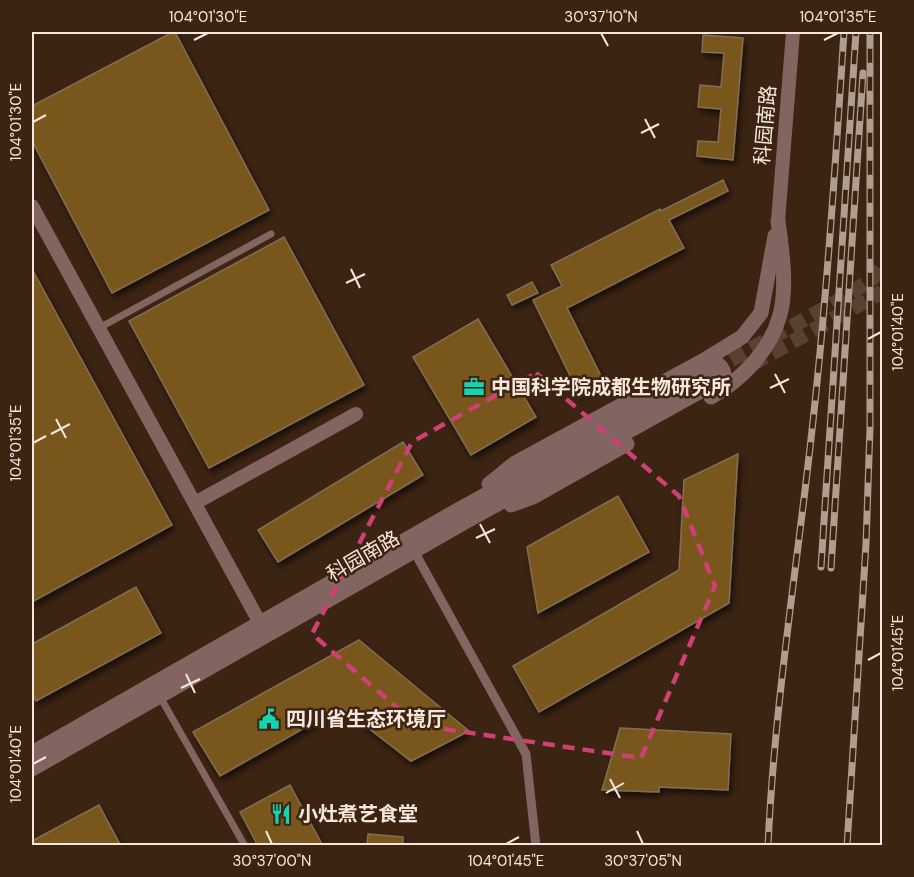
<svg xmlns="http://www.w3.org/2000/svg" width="914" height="877" font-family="'DM Sans','Noto Sans SC',sans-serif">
<defs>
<filter id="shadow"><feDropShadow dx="2.5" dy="4.5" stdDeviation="3" flood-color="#0009"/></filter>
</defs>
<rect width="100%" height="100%" fill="#3c2413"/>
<g fill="#78561b" stroke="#816f53" stroke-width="1.5" filter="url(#shadow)">
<path d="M 173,32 L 175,32 L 269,210 L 112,293 L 32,141 L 32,106 Z"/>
<path d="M 703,35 L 743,38 L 733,160 L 697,156 L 698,141 L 718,142 L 721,109 L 698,107 L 700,85 L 721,87 L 724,53 L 702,52 Z"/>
<path d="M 723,180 L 728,191 L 669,220 L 684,248 L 567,308 L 604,382 L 579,394 L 533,300 L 562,286 L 551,265 L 660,209 L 661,211 Z"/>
<path d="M 284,237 L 364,385 L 209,468 L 129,321 Z"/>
<path d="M 32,269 L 172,525 L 32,602 Z"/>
<path d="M 532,282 L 538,293 L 512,305 L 507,295 Z"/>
<path d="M 478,319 L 536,417 L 471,455 L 413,357 Z"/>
<path d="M 403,442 L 423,475 L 278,562 L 258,530 Z"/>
<path d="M 738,454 L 729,603 L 539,712 L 513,666 L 679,570 L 684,480 Z"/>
<path d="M 618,496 L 649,552 L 538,613 L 527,547 Z"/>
<path d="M 136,587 L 161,633 L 36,701 L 32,693 L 32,644 Z"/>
<path d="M 359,640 L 469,731 L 411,761 L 341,707 L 220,776 L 193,732 Z"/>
<path d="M 620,728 L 731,734 L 728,790 L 659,787 L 659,792 L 602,790 Z"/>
<path d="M 290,785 L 323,846 L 258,846 L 240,812 Z"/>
<path d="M 99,805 L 121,846 L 32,846 L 32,841 Z"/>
<path d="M 368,834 L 403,837 L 403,846 L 367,846 Z"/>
</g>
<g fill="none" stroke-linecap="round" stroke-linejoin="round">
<g stroke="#584131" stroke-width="15" stroke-dasharray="15 8" stroke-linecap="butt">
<path d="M 752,364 L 882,292"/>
<path d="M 711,371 L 840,300 L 872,279 L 882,264"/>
</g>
<g stroke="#826560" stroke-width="7">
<path d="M 99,328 L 271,234"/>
<path d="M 159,695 L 245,846"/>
</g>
<path stroke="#826560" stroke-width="9" d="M 414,551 L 526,754 L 536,846"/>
<g stroke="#826560" stroke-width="14">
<path d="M 32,206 L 260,623"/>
<path d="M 778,221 L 793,32"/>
<path d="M 195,503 L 356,414"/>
</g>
<g stroke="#826560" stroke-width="15">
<path d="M 707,359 C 723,362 729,376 721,391"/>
<path d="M 711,397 C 741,380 769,352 779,318 C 788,291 782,250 778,221"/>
<path d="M 489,484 L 515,463 L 706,359 L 742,337 L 761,313 L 775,236"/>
<path d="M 511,505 L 533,497 L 627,444"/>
<path d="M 32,753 L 458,510 L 711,371"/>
<path d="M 32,769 L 465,522 L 717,382"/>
</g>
<g stroke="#b09d90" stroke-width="7">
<g id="rail">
<path d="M 821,567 L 856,32"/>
<path d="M 831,568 L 863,73"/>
<path d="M 768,846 C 774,712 795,580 810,448 C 826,309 835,171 844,32"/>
<path d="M 847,846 L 866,544 L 870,428 L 870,32"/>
</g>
</g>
<use href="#rail" stroke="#3c2413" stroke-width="4.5" stroke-dasharray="14" stroke-linecap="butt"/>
</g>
<path fill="none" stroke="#cd4175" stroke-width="4.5" stroke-dasharray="12 8" stroke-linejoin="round" d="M 536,373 L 679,496 L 715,586 L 641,758 L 417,725 L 312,634 L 412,442 Z"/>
<path fill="none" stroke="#f7e6dc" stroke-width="2" d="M 601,33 L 608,46M 194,40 L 208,33M 824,40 L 838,33M 645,119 L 655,138M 33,122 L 46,115M 641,133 L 659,124M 351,269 L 360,288M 346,283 L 365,274M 868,339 L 881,332M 775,374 L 785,393M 770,388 L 789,379M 56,419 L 66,438M 51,434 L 70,424M 33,443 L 46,436M 480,524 L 490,543M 476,538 L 495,529M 868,660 L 881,653M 186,674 L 195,693M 181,688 L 200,679M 33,764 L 46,757M 610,779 L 620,798M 606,793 L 624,783M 266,831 L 272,844M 637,831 L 643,844M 506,844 L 519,837"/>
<defs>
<g id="office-bare" transform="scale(1.62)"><path d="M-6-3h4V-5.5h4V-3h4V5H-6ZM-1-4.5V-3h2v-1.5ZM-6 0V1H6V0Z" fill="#13d5b4" stroke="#3c2413" stroke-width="2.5" paint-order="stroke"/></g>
<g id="civic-bare" transform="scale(1.62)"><path d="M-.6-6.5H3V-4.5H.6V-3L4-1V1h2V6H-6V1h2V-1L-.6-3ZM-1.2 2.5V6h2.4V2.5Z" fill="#13d5b4" stroke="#3c2413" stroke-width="2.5" paint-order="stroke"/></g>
<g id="restaurant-bare" transform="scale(1.62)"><path d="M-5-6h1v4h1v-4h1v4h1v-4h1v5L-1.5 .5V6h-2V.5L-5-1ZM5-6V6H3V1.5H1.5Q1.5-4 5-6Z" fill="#13d5b4" stroke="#3c2413" stroke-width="2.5" paint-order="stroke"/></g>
</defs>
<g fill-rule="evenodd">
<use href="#office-bare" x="474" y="387"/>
<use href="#civic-bare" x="269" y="719"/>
<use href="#restaurant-bare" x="281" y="814"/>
</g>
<g text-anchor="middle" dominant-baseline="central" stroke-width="5" stroke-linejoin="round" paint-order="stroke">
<g font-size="20" fill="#f7e6dc" stroke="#3c2413">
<text transform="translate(765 125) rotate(-85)">科园南路</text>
<text transform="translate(363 556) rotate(-30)">科园南路</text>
</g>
<g font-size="20" font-weight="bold" fill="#f7e6dc" stroke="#3c2413" text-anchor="start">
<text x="491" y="387">中国科学院成都生物研究所</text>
<text x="286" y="719">四川省生态环境厅</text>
<text x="298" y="814">小灶煮艺食堂</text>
</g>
</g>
<rect width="914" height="877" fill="none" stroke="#3c2413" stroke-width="66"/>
<rect x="33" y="33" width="848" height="811" fill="none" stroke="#f7e6dc" stroke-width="2"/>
<g font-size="15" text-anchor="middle" fill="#f7e6dc">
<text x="208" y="22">104°01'30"E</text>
<text x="601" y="22">30°37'10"N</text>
<text x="838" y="22">104°01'35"E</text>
<text transform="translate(16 122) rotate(-90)" y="5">104°01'30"E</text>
<text transform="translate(898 332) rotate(-90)" y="5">104°01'40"E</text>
<text transform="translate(16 443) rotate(-90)" y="5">104°01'35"E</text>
<text transform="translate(898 653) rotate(-90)" y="5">104°01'45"E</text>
<text transform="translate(16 764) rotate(-90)" y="5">104°01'40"E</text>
<text x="272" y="866">30°37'00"N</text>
<text x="506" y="866">104°01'45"E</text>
<text x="643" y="866">30°37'05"N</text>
</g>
</svg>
